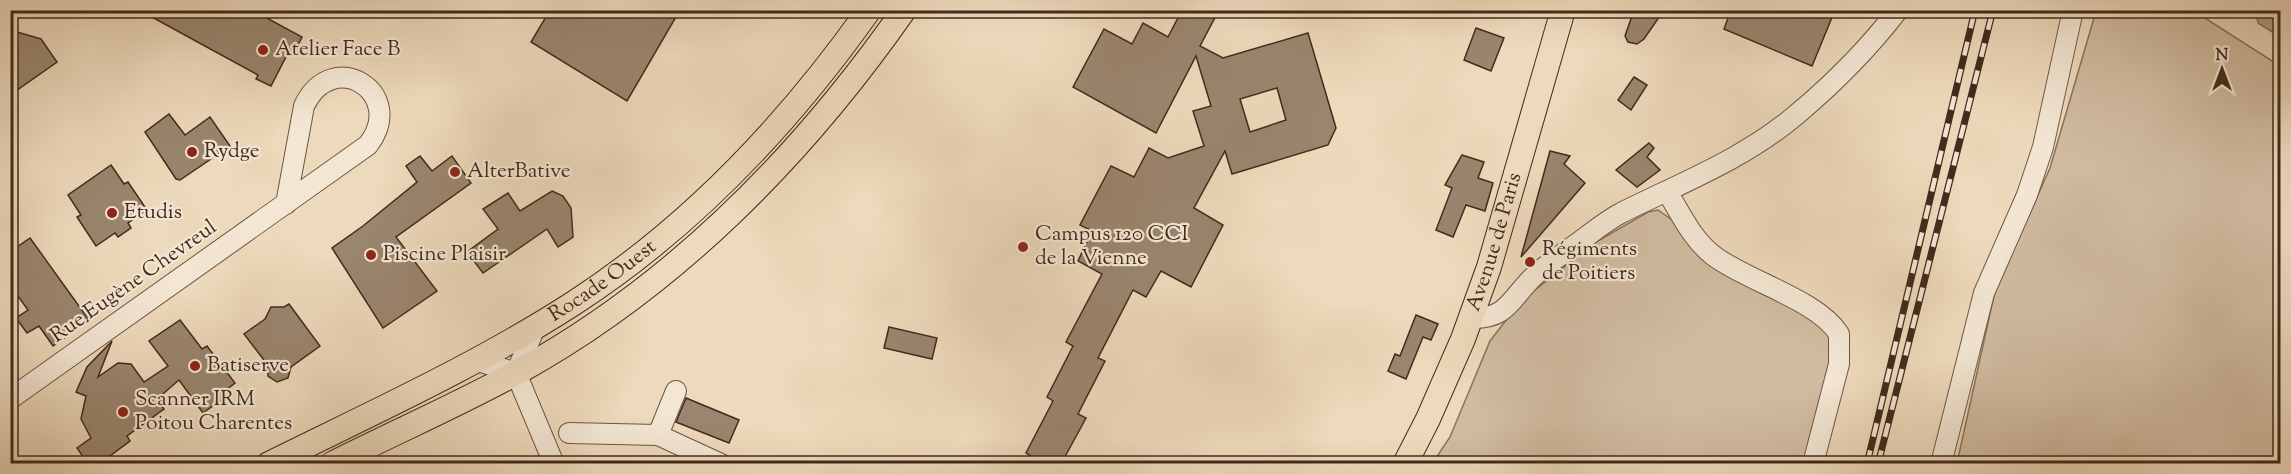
<svg xmlns="http://www.w3.org/2000/svg" width="2291" height="474" font-family="'Sorts Mill Goudy',serif">
<rect width="100%" height="100%" fill="#edd9bb"/>
<filter id="stains"><feTurbulence type="fractalNoise" baseFrequency=".00333" numOctaves="4"/><feColorMatrix values="0 0 0 0 .2 0 0 0 0 .09 0 0 0 0 .02 0 0 0 .5 -.17"/></filter>
<radialGradient id="worn" r=".72"><stop offset=".6" stop-color="#630" stop-opacity="0"/><stop offset="1" stop-color="#630" stop-opacity=".3"/></radialGradient>
<g fill="#d0bba0" stroke="#88735e" stroke-width="1.5">
<path d="M 2096,11 L 2194,11 L 2280,66 L 2280,463 L 1957,463 L 1995,291 L 2050,168 Z"/>
<path d="M 1658,210 L 1820,323 L 1830,337 L 1834,358 L 1807,463 L 1432,464 L 1450,437 L 1490,341 L 1521,301 L 1596,242 L 1648,212 Z"/>
</g>
<path fill="#b39e85" stroke="#85705b" stroke-width="1.5" d="M 2255,11 L 2280,11 L 2280,37 L 2258,23 Z"/>
<g fill="#9a856e" stroke="#412b1b" stroke-width="1.5" fill-rule="evenodd">
<path d="M 139,10 L 252,10 L 302,37 L 294,53 L 289,51 L 271,86 L 256,79 L 258,75 Z"/>
<path d="M 550,10 L 680,10 L 627,101 L 531,42 Z"/>
<path d="M 1182,10 L 1219,10 L 1200,46 L 1223,58 L 1308,33 L 1336,128 L 1328,145 L 1232,174 L 1225,151 L 1194,208 L 1223,225 L 1191,287 L 1161,271 L 1146,297 L 1133,290 L 1098,358 L 1105,361 L 1078,414 L 1086,418 L 1061,464 L 1044,464 L 1026,453 L 1053,401 L 1047,397 L 1073,346 L 1066,342 L 1102,274 L 1078,261 L 1092,231 L 1080,225 L 1111,166 L 1134,177 L 1149,148 L 1168,158 L 1204,146 L 1193,111 L 1211,106 L 1196,56 L 1156,133 L 1073,87 L 1104,29 L 1132,44 L 1143,23 L 1168,37 ZM 1277,88 L 1286,120 L 1250,132 L 1240,99 Z"/>
<path d="M 1634,10 L 1664,10 L 1644,39 L 1637,44 L 1628,42 L 1625,36 Z"/>
<path d="M 1731,10 L 1835,10 L 1812,66 L 1724,29 Z"/>
<path d="M 1476,28 L 1504,38 L 1491,71 L 1464,60 Z"/>
<path d="M 10,30 L 41,39 L 57,62 L 10,95 Z"/>
<path d="M 1634,77 L 1647,85 L 1631,110 L 1618,100 Z"/>
<path d="M 169,114 L 185,135 L 210,117 L 230,146 L 180,180 L 176,179 L 145,132 Z"/>
<path d="M 1649,143 L 1654,148 L 1647,157 L 1660,170 L 1637,187 L 1616,170 Z"/>
<path d="M 1550,151 L 1570,156 L 1564,164 L 1585,183 L 1521,257 Z"/>
<path d="M 1462,155 L 1484,162 L 1478,178 L 1493,183 L 1485,211 L 1466,205 L 1453,237 L 1436,230 L 1452,188 L 1445,185 Z"/>
<path d="M 420,156 L 432,171 L 452,156 L 471,183 L 396,237 L 437,291 L 383,328 L 332,248 L 363,226 L 417,182 L 406,166 Z"/>
<path d="M 111,165 L 124,184 L 128,182 L 147,210 L 128,223 L 131,228 L 118,237 L 115,233 L 96,246 L 77,217 L 81,215 L 68,195 Z"/>
<path d="M 552,191 L 563,196 L 571,208 L 573,237 L 558,247 L 547,229 L 483,273 L 467,252 L 498,229 L 483,209 L 508,193 L 520,211 Z"/>
<path d="M 30,238 L 89,320 L 53,346 L 39,326 L 27,333 L 16,318 L 28,310 L 10,285 L 10,252 Z"/>
<path d="M 289,304 L 320,346 L 291,367 L 288,378 L 277,382 L 268,376 L 267,364 L 244,334 L 265,319 L 271,307 L 284,307 Z"/>
<path d="M 1416,315 L 1438,324 L 1431,340 L 1423,337 L 1406,379 L 1388,371 L 1395,354 L 1400,356 Z"/>
<path d="M 180,320 L 202,349 L 207,346 L 235,383 L 222,393 L 225,397 L 203,413 L 179,380 L 157,399 L 164,409 L 127,436 L 130,441 L 99,464 L 88,464 L 77,448 L 91,438 L 81,419 L 86,396 L 76,392 L 87,367 L 112,341 L 98,377 L 118,363 L 131,364 L 144,382 L 168,366 L 149,341 Z"/>
<path d="M 889,327 L 937,338 L 932,359 L 884,348 Z"/>
<path d="M 686,398 L 739,420 L 729,443 L 676,422 Z"/>
</g>
<g fill="none" stroke-linecap="round" stroke-linejoin="round">
<g stroke="#6c5643" stroke-width="22">
<g id="minor">
<path d="M 1668,193 C 1681,215 1693,240 1714,256 C 1747,281 1818,300 1839,334 L 1839,364 L 1813,464"/>
<path d="M 1471,318 C 1507,319 1510,300 1532,278 C 1544,266 1559,257 1572,247 C 1588,236 1604,222 1621,213 C 1681,183 1744,159 1796,115 C 1833,84 1868,49 1898,10"/>
<path d="M 475,360 L 516,373"/>
<path d="M 516,373 L 554,464"/>
<path d="M 516,373 L 536,325"/>
<path d="M 10,399 L 368,145 C 408,94 333,45 304,106 L 286,204"/>
<path d="M 569,433 L 658,435 L 721,464"/>
<path d="M 658,435 L 676,391"/>
<path d="M 1941,464 L 1984,293 L 2027,195 L 2043,147 L 2073,10"/>
</g>
</g>
<g stroke="#412b1b" stroke-width="26">
<g id="major">
<path id="s1" d="M 269,464 C 372,413 478,365 574,303 C 691,227 789,123 869,10"/>
<path d="M 332,464 C 393,433 456,406 516,373 C 673,287 802,156 904,10"/>
<path id="s2" d="M 1405,464 L 1428,419 L 1463,339 L 1489,267 L 1563,10"/>
</g>
</g>
<use href="#minor" stroke="#f3e6d3" stroke-width="20"/>
<use href="#major" stroke="#edd9bb" stroke-width="24"/>
<g stroke="#412b1b" stroke-width="7">
<g id="rail">
<path d="M 1867,464 L 1975,10"/>
<path d="M 1878,464 L 1993,10"/>
</g>
</g>
<use href="#rail" stroke="#f3e6d3" stroke-width="4.5" stroke-dasharray="14" stroke-linecap="butt"/>
</g>
<g fill="#8f2418" stroke="#f3e6d3" stroke-width="2">
<circle cx="263" cy="50" r="6"/>
<circle cx="192" cy="152" r="6"/>
<circle cx="455" cy="172" r="6"/>
<circle cx="112" cy="213" r="6"/>
<circle cx="1023" cy="247" r="6"/>
<circle cx="371" cy="255" r="6"/>
<circle cx="1530" cy="262" r="6"/>
<circle cx="195" cy="366" r="6"/>
<circle cx="123" cy="412" r="6"/>
</g>
<g text-anchor="middle" dominant-baseline="central" stroke-width="4.5" stroke-linejoin="round" paint-order="stroke">
<g font-size="21" fill="#412b1b" stroke="#f3e6d3" text-anchor="start">
<text x="275" y="50">Atelier Face B</text>
<text x="204" y="152">Rydge</text>
<text x="467" y="172">AlterBative</text>
<text x="124" y="213">Etudis</text>
<text x="1035" y="235">Campus 120 CCI<tspan x="1035" dy="24">de la Vienne</tspan></text>
<text x="1542" y="250">Régiments<tspan x="1542" dy="24">de Poitiers</tspan></text>
<text x="383" y="255">Piscine Plaisir</text>
<text x="207" y="366">Batiserve</text>
<text x="135" y="400">Scanner IRM<tspan x="135" dy="24">Poitou Charentes</tspan></text>
</g>
<g font-size="21" fill="#412b1b" stroke="#f3e6d3">
<text stroke="none"><textPath href="#s2" startOffset="240">Avenue de Paris</textPath></text>
<text stroke="none"><textPath href="#s1" startOffset="381">Rocade Ouest</textPath></text>
<text transform="translate(134 282) rotate(-35)">Rue Eugène Chevreul</text>
</g>
</g>
<rect width="2291" height="474" fill="none" stroke="#edd9bb" stroke-width="36"/>
<rect x="12" y="12" width="2267" height="450" fill="none" stroke="#412b1b" stroke-width="3"/>
<rect x="18" y="18" width="2255" height="438" fill="none" stroke="#412b1b" stroke-width="1.5"/>
<g transform="translate(2222 69)" stroke="#f3e6d3" stroke-width="4.5" paint-order="stroke">
<path d="M0-4.5L10 22L0 15L-10 22Z" fill="#412b1b"/>
<text y="-9" font-size="16" font-weight="bold" text-anchor="middle" fill="#412b1b">N</text>
</g>
<rect width="100%" height="100%" filter="url(#stains)"/>
<rect width="100%" height="100%" fill="url(#worn)"/>
</svg>
